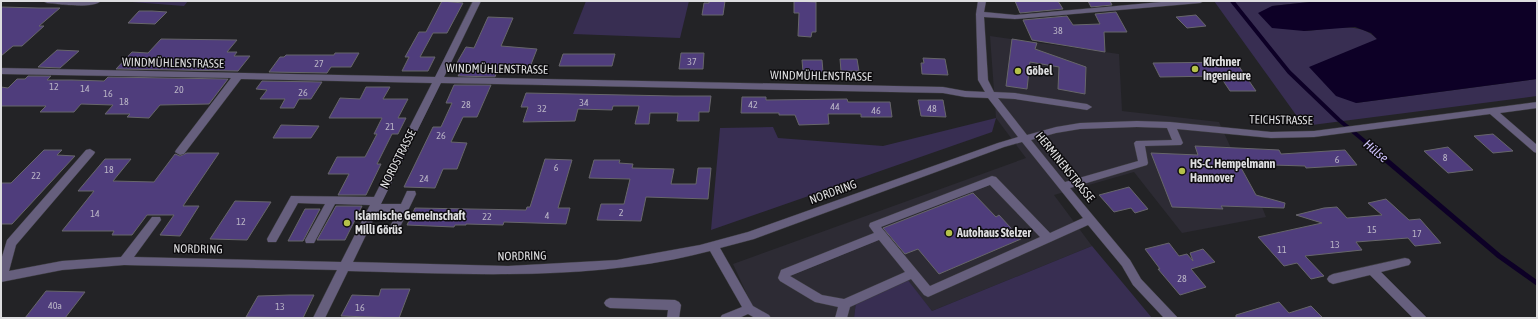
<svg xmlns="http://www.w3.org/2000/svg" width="1538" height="319" font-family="'Asap Condensed',sans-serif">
<rect width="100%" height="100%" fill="#232326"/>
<path fill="#2d2b34" d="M 990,36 L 1119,54 L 1122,111 L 1219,122 L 1247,183 L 1250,184 L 1258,198 L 1258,207 L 1262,207 L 1266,217 L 1182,233 L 1134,172 L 1054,195 L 1092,246 L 932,311 L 906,279 L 856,302 L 854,318 L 760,318 L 756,314 L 733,264 L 1026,158 L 996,118 Z"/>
<g fill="#382e52">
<path d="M 119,1 L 188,1 L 184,6 Z"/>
<path d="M 586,1 L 689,1 L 680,38 L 573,34 Z"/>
<path d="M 1214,1 L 1319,1 L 1272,6 L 1304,31 C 1327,30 1360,20 1377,39 L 1356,103 L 1537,79 L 1537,96 L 1304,126 Z"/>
<path d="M 996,118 L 992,132 L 711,230 L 720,128 L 773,127 L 778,138 L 883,146 Z"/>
<path d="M 1092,246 L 1152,318 L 854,318 L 856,302 L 907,279 L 932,311 Z"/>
</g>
<path fill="#0d0026" d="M 1319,1 L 1537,1 L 1537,79 L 1356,103 L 1336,96 L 1309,67 L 1377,39 L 1371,33 L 1355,27 L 1304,31 L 1272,28 L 1258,13 L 1272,6 Z"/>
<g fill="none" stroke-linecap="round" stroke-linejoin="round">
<path stroke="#0d0026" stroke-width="4" d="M 1232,1 L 1289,72 L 1339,120 L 1368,144"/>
<path stroke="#0d0026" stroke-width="5" d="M 1366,143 L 1499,256 L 1537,283"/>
</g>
<g fill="#4f3d7c" stroke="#67666a">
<path d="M 442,1 L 463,3 L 447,33 L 433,33 L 420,57 L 435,57 L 428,71 L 402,71 L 409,57 L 405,57 L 419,32 L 426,32 Z"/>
<path d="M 709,1 L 725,1 L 723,15 L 702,15 L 704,3 L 709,3 Z"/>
<path d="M 794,1 L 816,2 L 816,32 L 812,32 L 811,37 L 798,36 L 799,13 L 794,13 Z"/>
<path d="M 1015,1 L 1058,1 L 1063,9 L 1020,13 Z"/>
<path d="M 1088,1 L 1110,1 L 1112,5 L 1091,7 Z"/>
<path d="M 1,7 L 39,8 L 60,8 L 39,26 L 44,26 L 22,46 L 13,46 L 1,56 Z"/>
<path d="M 139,11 L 152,11 L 167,12 L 155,24 L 128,23 Z"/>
<path d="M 1116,12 L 1127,32 L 1104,32 L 1105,52 L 1032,40 L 1023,20 L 1067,16 L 1073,25 L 1100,24 L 1095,14 Z"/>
<path d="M 1196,15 L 1206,26 L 1187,28 L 1176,17 Z"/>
<path d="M 488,17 L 513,18 L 501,46 L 537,49 L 530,67 L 520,67 L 518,71 L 497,71 L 495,77 L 458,76 L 461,71 L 453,71 L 459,59 L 466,47 L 474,48 Z"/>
<path d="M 161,39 L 237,40 L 227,52 L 237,52 L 234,56 L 250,56 L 238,71 L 116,69 L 132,52 L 148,53 Z"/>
<path d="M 1012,39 L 1037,43 L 1035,49 L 1086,67 L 1085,94 L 1058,89 L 1059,67 L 1030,62 L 1027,89 L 1006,86 Z"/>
<path d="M 57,50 L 79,51 L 60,68 L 38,67 Z"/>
<path d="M 335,53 L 359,53 L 351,67 L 331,67 L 327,73 L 269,72 L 280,57 L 284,57 L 286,55 L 334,55 Z"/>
<path d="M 681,53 L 704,53 L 703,69 L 679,69 Z"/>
<path d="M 563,54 L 615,54 L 612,66 L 559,66 Z"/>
<path d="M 923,58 L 945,59 L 948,75 L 922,74 L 921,63 L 924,63 Z"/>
<path d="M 840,59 L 857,59 L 859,71 L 841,71 Z"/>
<path d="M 802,60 L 822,60 L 823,72 L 803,72 Z"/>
<path d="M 1236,62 L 1256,91 L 1230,91 L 1220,76 L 1160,77 L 1153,63 Z"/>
<path d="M 28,76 L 51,76 L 47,80 L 72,80 L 104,81 L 108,77 L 228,79 L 209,104 L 160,105 L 149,118 L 127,117 L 130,114 L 105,114 L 113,105 L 81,104 L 74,112 L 40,112 L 46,106 L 1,106 L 1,87 L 8,88 L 17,79 L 25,79 Z"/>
<path d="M 262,81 L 322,82 L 311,99 L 299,99 L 294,108 L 280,108 L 285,99 L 260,99 L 267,90 L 256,89 Z"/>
<path d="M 454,85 L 491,85 L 477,117 L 463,117 L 451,142 L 467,143 L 457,169 L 443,169 L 435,188 L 404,187 L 433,127 L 441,127 L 452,103 L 446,103 Z"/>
<path d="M 366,87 L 390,87 L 383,99 L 408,99 L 398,118 L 406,118 L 398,134 L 392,134 L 377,164 L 381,164 L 366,195 L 338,195 L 349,174 L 328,174 L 337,157 L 365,157 L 377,134 L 374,134 L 382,118 L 329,118 L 340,98 L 360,99 Z"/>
<path d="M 526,93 L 674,96 L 711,96 L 709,112 L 699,112 L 699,121 L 677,121 L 678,113 L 650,113 L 649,124 L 635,124 L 639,106 L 613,106 L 612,110 L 578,109 L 575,121 L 523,122 L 528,107 L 521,107 Z"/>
<path d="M 742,97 L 766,97 L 766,100 L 847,99 L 848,102 L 890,102 L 892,117 L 861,117 L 861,114 L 828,114 L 829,124 L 799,125 L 795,115 L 779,115 L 779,113 L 741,113 Z"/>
<path d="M 918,100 L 943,100 L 946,117 L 921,116 Z"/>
<path d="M 281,125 L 319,126 L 311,138 L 273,138 Z"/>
<path d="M 1493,134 L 1513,151 L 1493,153 L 1474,136 Z"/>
<path d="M 1195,146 L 1279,150 L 1281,154 L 1345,150 L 1357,165 L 1306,168 L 1305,166 L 1239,164 L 1256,195 L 1285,203 L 1284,208 L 1221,206 L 1223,209 L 1172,207 L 1151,153 L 1198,155 Z"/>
<path d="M 1448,147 L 1473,170 L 1448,173 L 1424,151 Z"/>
<path d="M 44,150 L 62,150 L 57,155 L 75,156 L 12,224 L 1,224 L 1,183 L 11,183 Z"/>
<path d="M 187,153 L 219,153 L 183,206 L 199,206 L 180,236 L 160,235 L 174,215 L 147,215 L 132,235 L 112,235 L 114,231 L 62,231 L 94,191 L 78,191 L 105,159 L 131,159 L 113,181 L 154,182 L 175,154 L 180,156 Z"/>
<path d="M 545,159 L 572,160 L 558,208 L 570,208 L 566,224 L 504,222 L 503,225 L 466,224 L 466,225 L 455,225 L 454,227 L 407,225 L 415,208 L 526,210 L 527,207 L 530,207 Z"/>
<path d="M 594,160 L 620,160 L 619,163 L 633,164 L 632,168 L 674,169 L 671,184 L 696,184 L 698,168 L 711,168 L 708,199 L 646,197 L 641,221 L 597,220 L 601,204 L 624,204 L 630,179 L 589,178 Z"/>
<path d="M 1129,187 L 1148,209 L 1135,213 L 1131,208 L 1114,212 L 1099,195 Z"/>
<path d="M 973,193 L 996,217 L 999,215 L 1021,239 L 939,274 L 918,249 L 905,254 L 883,228 Z"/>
<path d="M 1386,199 L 1409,220 L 1420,219 L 1441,243 L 1415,246 L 1408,238 L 1356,242 L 1362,250 L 1305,256 L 1324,276 L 1311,279 L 1297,263 L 1284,266 L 1258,237 L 1322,223 L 1296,215 L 1324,208 L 1337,207 L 1347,218 L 1382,215 L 1368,203 Z"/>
<path d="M 235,201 L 271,202 L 247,240 L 210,239 Z"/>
<path d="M 336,206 L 362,206 L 345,240 L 317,240 Z"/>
<path d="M 305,209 L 320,209 L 303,241 L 288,241 Z"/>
<path d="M 1169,243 L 1179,256 L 1187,254 L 1193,261 L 1190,253 L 1203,249 L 1215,262 L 1191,269 L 1206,287 L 1180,295 L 1158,269 L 1160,269 L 1145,249 Z"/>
<path d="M 381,289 L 410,289 L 399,318 L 341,316 L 352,295 L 379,296 Z"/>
<path d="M 46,291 L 85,292 L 65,318 L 25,318 Z"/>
<path d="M 289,295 L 314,295 L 303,318 L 246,317 L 258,296 Z"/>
<path d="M 1279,302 L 1289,313 L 1311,306 L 1323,318 L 1236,318 L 1236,315 Z"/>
</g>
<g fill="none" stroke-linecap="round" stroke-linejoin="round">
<g stroke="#3d3d40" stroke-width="1">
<g id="minor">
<path d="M 43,1 L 101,1 C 92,9 60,4 47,3 Z"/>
<path d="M 473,1 L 481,1 L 444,77 L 943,87 L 965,91 L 985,92 L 978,80 L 976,14 L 978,1 L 986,1 L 984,12 L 1015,15 L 1172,1 L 1204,1 L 1200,3 L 1015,19 L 984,17 L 988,80 L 994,92 L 1015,93 L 1087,104 L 1092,107 L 1087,110 L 1015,99 L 998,98 L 1027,135 L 1056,127 L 1080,123 L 1137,121 L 1170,122 L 1271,132 L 1314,131 L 1537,102 L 1537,108 L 1500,113 L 1537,145 L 1537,153 L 1534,152 L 1490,114 L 1314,137 L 1271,138 L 1177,129 L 1183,143 L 1181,145 L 1145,146 L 1148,163 L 1147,165 L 1070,188 L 1130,260 L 1141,279 L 1178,318 L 1164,318 L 1133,285 L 1122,266 L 1088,225 L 928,297 L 924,295 L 911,279 L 850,307 L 847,318 L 835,318 L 838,307 L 815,302 L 780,281 L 778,278 L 781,270 L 874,233 L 869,226 L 870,223 L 992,176 L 996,177 L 1050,233 L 1083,218 L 1022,142 L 1004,147 L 754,239 L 720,248 L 753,306 L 769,315 L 771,318 L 755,318 L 748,314 L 739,318 L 720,318 L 722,315 L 742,307 L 710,251 C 592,282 469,274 348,271 L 325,318 L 313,318 L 337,270 L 124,265 L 62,270 L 1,282 L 1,260 L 7,240 L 86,150 L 90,149 L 95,152 L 94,154 L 16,245 L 9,271 L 62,261 L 121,257 L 152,217 L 160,217 L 161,220 L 134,257 L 341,262 L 370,205 L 335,204 L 314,243 L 306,243 L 305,240 L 325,204 L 298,203 L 276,242 L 268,242 L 267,239 L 291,196 L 374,197 L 432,83 L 241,79 L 184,154 L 180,155 L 175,152 L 176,150 L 231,78 L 1,74 L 1,68 L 435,77 ZM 441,83 L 943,93 L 965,97 L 988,98 L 1018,137 L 998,143 L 748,232 L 700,245 L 617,260 L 508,266 L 353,262 L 377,212 L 397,212 L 390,227 L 391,230 L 399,230 L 400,227 L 416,194 L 415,191 L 407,191 L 401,204 L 381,204 ZM 1137,127 L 1167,128 L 1172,140 L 1136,141 L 1134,143 L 1138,161 L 1065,182 L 1031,140 L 1056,133 L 1080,129 ZM 990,185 L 1040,237 L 930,286 L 881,227 ZM 879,240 L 905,272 L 844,299 L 822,295 L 790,276 Z"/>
<path d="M 1405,258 L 1409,259 L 1411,262 L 1409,265 L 1381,272 L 1427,318 L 1413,318 L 1370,275 L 1333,284 L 1329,282 L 1327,279 L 1329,276 L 1333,274 Z"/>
<path d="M 610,298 L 675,300 L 679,302 L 681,305 L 679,318 L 667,318 L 668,310 L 610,308 L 606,306 L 604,303 L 606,300 Z"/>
</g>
</g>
<use href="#minor" fill="#665f7d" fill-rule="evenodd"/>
</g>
<g fill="#b5c249" stroke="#0d0c0e" stroke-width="1.5">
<circle cx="1195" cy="69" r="4"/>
<circle cx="1018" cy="71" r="4"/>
<circle cx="1182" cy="171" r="4"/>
<circle cx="347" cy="223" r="4"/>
<circle cx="949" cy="233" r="4"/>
</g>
<g text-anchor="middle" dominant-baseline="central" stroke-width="3" stroke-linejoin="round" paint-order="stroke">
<g font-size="10" fill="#bab5c6">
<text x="1058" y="30">38</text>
<text x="692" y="61">37</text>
<text x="319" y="63">27</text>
<text x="54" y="86">12</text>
<text x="85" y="88">14</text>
<text x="179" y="89">20</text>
<text x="303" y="92">26</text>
<text x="108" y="93">16</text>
<text x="124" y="101">18</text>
<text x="584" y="102">34</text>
<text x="466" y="104">28</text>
<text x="753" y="104">42</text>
<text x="835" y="106">44</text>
<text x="542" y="108">32</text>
<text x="932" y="108">48</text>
<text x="876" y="110">46</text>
<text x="390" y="126">21</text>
<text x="441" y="135">26</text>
<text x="1445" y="157">8</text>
<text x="1337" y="159">6</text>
<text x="556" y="167">6</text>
<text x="109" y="169">18</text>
<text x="36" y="175">22</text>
<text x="424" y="178">24</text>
<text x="621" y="212">2</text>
<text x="95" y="213">14</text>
<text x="547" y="215">4</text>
<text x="487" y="216">22</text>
<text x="241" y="221">12</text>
<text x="1372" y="229">15</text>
<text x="1417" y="233">17</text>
<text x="1335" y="244">13</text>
<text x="1282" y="249">11</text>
<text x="1182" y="278">28</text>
<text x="55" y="305">40a</text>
<text x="280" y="306">13</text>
<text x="360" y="307">16</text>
</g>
<g font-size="12" font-weight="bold" fill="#dddddf" stroke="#0d0c0e" text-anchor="start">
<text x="1203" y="62">Kirchner<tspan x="1203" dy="14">Ingenieure</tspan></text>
<text x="1026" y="71">Göbel</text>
<text x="1190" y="164">HS-C. Hempelmann<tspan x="1190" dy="14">Hannover</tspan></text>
<text x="355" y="216">Islamische Gemeinschaft<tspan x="355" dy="14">Milli Görüs</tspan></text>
<text x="957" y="233">Autohaus Stelzer</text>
</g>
<g font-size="12" fill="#dddddf" stroke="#0d0c0e">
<text transform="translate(173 63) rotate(1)">WINDMÜHLENSTRASSE</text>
<text transform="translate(497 69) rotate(1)">WINDMÜHLENSTRASSE</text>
<text transform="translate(821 76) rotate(1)">WINDMÜHLENSTRASSE</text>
<text transform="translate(1281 120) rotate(1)">TEICHSTRASSE</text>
<text transform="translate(398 159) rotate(-63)">NORDSTRASSE</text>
<text transform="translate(1065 167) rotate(51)">HERMINENSTRASSE</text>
<text transform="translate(833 192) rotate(-20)">NORDRING</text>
<text transform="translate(198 249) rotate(1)">NORDRING</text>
<text transform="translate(522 256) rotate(-1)">NORDRING</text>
</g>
<g font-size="13" font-style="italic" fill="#cdc1fa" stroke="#0d0c0e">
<text transform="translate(1376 151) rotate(40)">Hülse</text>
</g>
</g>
<rect width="1538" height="319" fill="none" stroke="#dddddf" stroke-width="4"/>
</svg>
